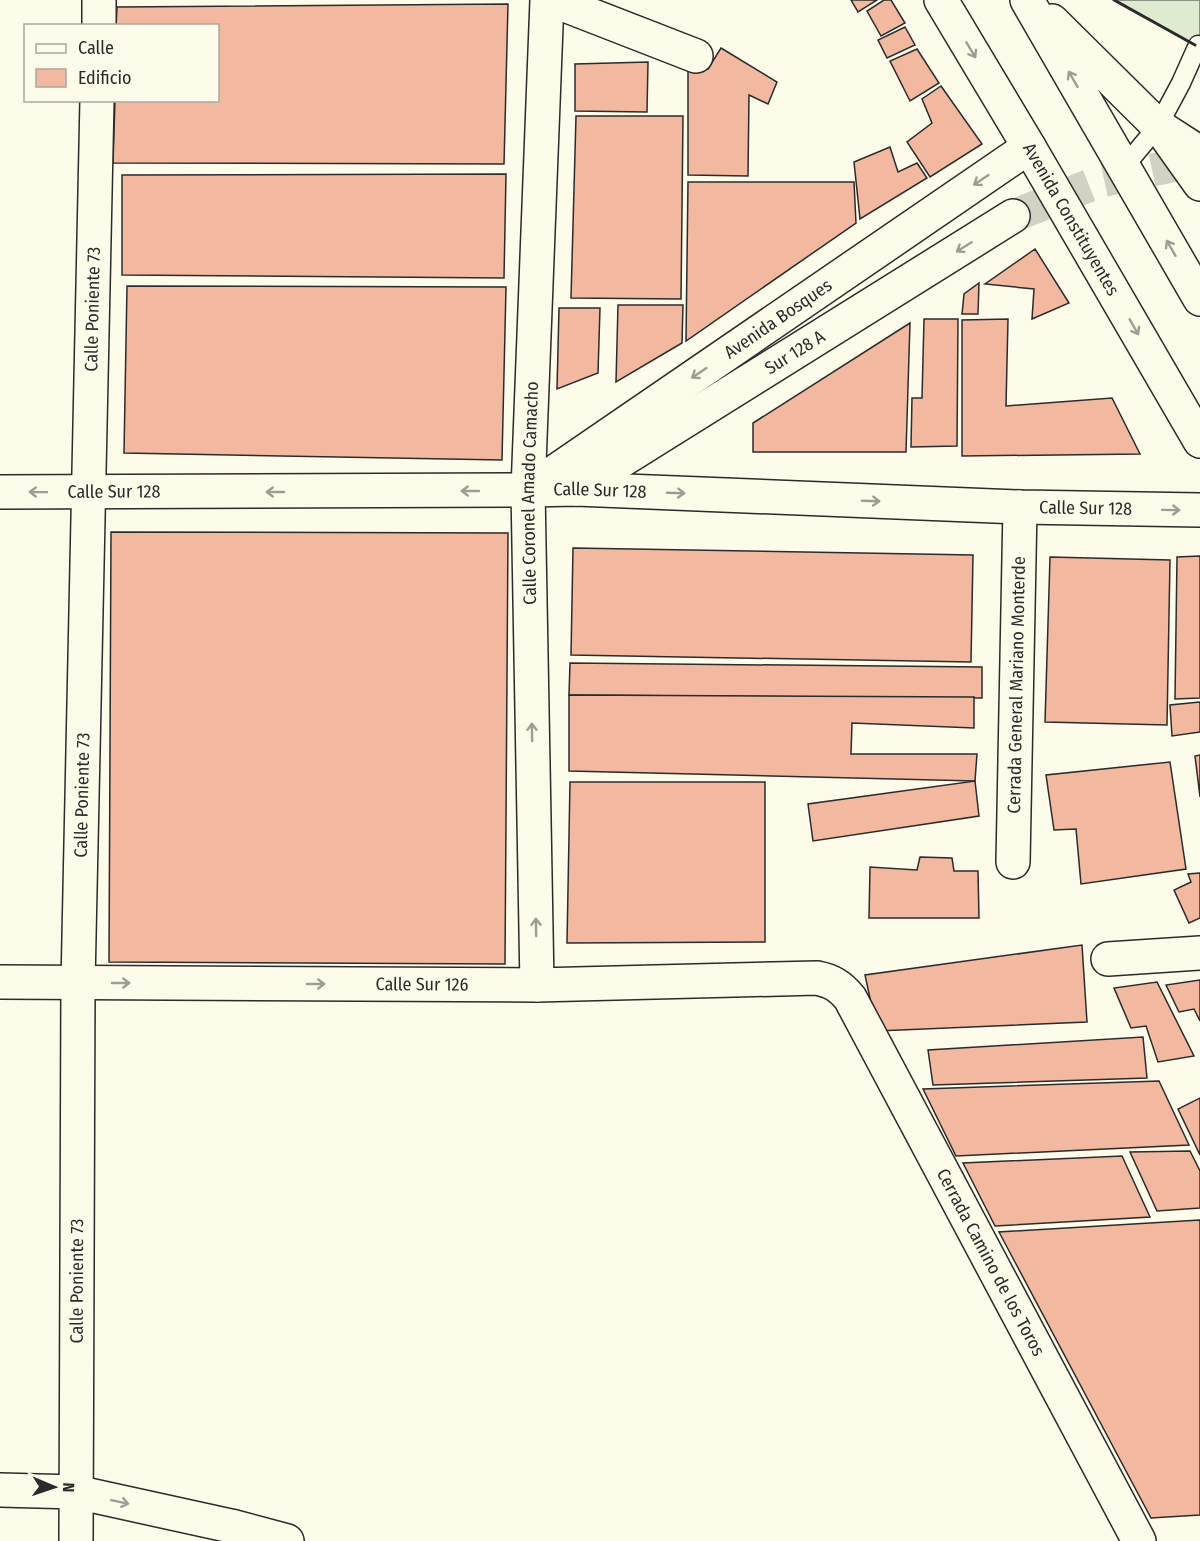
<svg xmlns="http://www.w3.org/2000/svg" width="1200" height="1541" font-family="'Fira Sans Condensed',sans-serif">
<rect width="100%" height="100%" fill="#fdfbea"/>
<path fill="#deebd1" stroke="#74746e" stroke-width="1.5" d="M 1114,0 L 1200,0 L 1200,48 Z"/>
<g fill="#f2b8a0" stroke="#2b2b2b" stroke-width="1.5">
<path d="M 851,0 L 877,0 L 858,12 Z"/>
<path d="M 884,0 L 891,0 L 905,23 L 881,36 L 867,11 Z"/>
<path d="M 508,4 L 504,164 L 113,163 L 115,100 L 218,100 L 218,26 L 116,26 L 117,7 Z"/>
<path d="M 905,27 L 915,45 L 887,58 L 878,40 Z"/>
<path d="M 721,48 L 777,82 L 768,104 L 749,95 L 748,176 L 688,175 L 688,71 L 708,69 Z"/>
<path d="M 917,49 L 939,83 L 910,101 L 890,61 Z"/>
<path d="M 648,62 L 647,112 L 575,111 L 575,64 Z"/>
<path d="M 941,86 L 982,144 L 930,177 L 907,142 L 932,123 L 922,99 Z"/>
<path d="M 576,116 L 683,116 L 681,299 L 571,298 Z"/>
<path d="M 890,147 L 898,172 L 917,163 L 927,178 L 860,219 L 854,162 Z"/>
<path d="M 506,174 L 504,278 L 122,275 L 122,175 Z"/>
<path d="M 688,182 L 854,182 L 856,223 L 686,341 Z"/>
<path d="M 1035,249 L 1069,303 L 1032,319 L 1034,289 L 985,284 Z"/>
<path d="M 979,283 L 978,314 L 962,314 L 964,294 Z"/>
<path d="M 127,286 L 506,287 L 502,460 L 124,453 Z"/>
<path d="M 618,305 L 683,305 L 682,343 L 616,382 Z"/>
<path d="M 559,308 L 600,308 L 598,373 L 557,389 Z"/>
<path d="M 924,319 L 958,319 L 957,446 L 911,447 L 912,398 L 922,398 Z"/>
<path d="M 1008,319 L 1006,406 L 1112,398 L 1140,454 L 962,456 L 962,320 Z"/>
<path d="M 910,323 L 906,452 L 753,452 L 753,423 Z"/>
<path d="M 111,532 L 508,533 L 505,964 L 109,962 Z"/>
<path d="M 573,548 L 973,555 L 971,662 L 571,655 Z"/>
<path d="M 1200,556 L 1200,698 L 1175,699 L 1177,557 Z"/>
<path d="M 1050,557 L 1170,560 L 1167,725 L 1045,722 Z"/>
<path d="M 570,663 L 982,667 L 982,698 L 569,695 Z"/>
<path d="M 569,695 L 974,697 L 974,728 L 852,723 L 851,754 L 977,754 L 975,781 L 569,771 Z"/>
<path d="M 1200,702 L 1200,732 L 1172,736 L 1170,705 Z"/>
<path d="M 1200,755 L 1200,797 L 1195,756 Z"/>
<path d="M 1170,762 L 1186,869 L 1081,884 L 1076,829 L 1054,830 L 1046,775 Z"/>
<path d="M 975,781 L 979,816 L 813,841 L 808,804 Z"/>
<path d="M 570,782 L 765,782 L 765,942 L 567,943 Z"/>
<path d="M 920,857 L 952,858 L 954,871 L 978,871 L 979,918 L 869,918 L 870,867 L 917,870 Z"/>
<path d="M 1200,873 L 1200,918 L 1189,923 L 1174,890 L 1191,882 L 1188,874 Z"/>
<path d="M 1082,945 L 1087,1022 L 877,1031 L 865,975 Z"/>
<path d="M 1200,980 L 1200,1021 L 1194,1009 L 1179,1012 L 1166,985 Z"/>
<path d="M 1157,982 L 1194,1056 L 1158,1062 L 1146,1026 L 1131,1028 L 1114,988 Z"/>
<path d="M 1143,1037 L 1147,1078 L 933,1085 L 928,1050 Z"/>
<path d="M 1159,1081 L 1189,1145 L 956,1156 L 923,1089 Z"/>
<path d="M 1200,1098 L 1200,1155 L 1178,1109 Z"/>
<path d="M 1190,1151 L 1200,1171 L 1200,1208 L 1157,1211 L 1130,1152 Z"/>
<path d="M 1122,1156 L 1150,1217 L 995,1226 L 963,1163 Z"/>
<path d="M 1200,1220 L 1200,1515 L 1151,1518 L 999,1232 Z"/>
</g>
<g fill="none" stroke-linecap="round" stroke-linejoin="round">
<path stroke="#d3d1c4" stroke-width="33" stroke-dasharray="33 16" stroke-linecap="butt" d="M 1013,216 L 1101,181 L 1200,160"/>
<g stroke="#2b2b2b" stroke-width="21">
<path id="service" d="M 1124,167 L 1158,126 L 1181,83 L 1198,45"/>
</g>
<g stroke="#2b2b2b" stroke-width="36">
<g id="minor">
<path d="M 552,0 L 696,56"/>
<path d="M 99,26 L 99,0"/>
<path id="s1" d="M 1013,862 L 1020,507"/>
<path d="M 1108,959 L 1200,953"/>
<path id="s2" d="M 0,982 L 537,985 L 817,978 C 832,981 840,986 850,998 L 1139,1541"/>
<path id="s3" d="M 537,985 L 528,490 L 547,0"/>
<path id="s4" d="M 76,1541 L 78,983 L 97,100"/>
</g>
</g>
<g stroke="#2b2b2b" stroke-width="36">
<g id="tertiary">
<path id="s5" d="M 576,489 L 1013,216"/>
<path id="s6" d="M 528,490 L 576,489 L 1020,507 L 1200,510"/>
</g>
</g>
<g stroke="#2b2b2b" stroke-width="36">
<g id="secondary">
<path id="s7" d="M 0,492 L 528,490 L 1029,147"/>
<path d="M 0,1490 L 76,1492 L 231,1526 L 287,1541"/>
</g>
</g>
<g stroke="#2b2b2b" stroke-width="36">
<g id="trunk">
<path id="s8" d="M 941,0 L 1029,147 L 1200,441"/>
<path d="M 1027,0 L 1200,299"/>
<path d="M 1052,21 L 1158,126 L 1200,153"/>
<path d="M 1168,139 L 1200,184"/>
</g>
</g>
<use href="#service" stroke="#fdfbea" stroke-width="18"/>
<use href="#minor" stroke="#fdfbea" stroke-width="33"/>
<use href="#tertiary" stroke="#fdfbea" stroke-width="33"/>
<use href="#secondary" stroke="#fdfbea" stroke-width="33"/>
<use href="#trunk" stroke="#fdfbea" stroke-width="33"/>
<path stroke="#2b2b2b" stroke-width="3" d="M 1114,0 L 1195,45"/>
</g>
<defs><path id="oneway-shaft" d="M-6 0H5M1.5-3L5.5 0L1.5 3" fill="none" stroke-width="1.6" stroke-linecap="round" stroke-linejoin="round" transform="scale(1.5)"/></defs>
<g stroke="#9e9d94">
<use href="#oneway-shaft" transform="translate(971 50) rotate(59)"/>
<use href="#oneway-shaft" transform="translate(1073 79) rotate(-120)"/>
<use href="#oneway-shaft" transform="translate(981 180) rotate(146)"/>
<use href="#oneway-shaft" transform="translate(964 247) rotate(148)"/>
<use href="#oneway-shaft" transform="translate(1171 248) rotate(-120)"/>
<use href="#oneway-shaft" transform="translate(1134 327) rotate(60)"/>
<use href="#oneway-shaft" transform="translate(699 373) rotate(146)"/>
<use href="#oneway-shaft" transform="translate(470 491) rotate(180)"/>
<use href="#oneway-shaft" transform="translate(38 492) rotate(-179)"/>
<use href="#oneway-shaft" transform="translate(275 492) rotate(180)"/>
<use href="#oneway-shaft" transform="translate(676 493) rotate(2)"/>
<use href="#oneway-shaft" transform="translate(871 501) rotate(2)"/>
<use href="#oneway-shaft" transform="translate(1171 510) rotate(1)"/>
<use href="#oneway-shaft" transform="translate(532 732) rotate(-91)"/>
<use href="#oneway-shaft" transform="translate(536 927) rotate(-91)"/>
<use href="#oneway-shaft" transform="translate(121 983)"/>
<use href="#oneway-shaft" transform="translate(316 984)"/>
<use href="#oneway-shaft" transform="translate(120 1502) rotate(12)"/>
</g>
<g text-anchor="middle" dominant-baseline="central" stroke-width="4.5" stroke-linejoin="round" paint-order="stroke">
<g font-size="18" fill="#2b2b2b" stroke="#fdfbea">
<text stroke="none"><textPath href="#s8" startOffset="255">Avenida Constituyentes</textPath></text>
<text stroke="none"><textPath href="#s4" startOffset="1232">Calle Poniente 73</textPath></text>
<text stroke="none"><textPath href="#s7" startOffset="831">Avenida Bosques</textPath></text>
<text stroke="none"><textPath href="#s5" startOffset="258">Sur 128 A</textPath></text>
<text stroke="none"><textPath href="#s6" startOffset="72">Calle Sur 128</textPath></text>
<text stroke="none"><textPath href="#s7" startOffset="114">Calle Sur 128</textPath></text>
<text stroke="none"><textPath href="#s3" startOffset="492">Calle Coronel Amado Camacho</textPath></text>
<text stroke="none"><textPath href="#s6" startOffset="558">Calle Sur 128</textPath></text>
<text stroke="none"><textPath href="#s1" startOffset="177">Cerrada General Mariano Monterde</textPath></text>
<text stroke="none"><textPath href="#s4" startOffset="746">Calle Poniente 73</textPath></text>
<text stroke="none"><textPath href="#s2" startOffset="422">Calle Sur 126</textPath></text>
<text stroke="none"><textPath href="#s2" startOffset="1156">Cerrada Camino de los Toros</textPath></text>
<text stroke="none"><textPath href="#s4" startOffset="260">Calle Poniente 73</textPath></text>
</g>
</g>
<rect x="24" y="24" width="195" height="78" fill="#fdfbea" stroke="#a9a89e" stroke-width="1.5"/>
<rect x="36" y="44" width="30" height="9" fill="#fdfbea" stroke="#a9a89e" stroke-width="1.5"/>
<text x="78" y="54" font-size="18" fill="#2b2b2b">Calle</text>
<rect x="36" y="69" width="30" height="18" fill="#f2b8a0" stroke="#a9a89e" stroke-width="1.5"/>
<text x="78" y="84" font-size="18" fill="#2b2b2b">Edificio</text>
<g transform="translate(54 1487) rotate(92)" stroke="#fdfbea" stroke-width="4.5" paint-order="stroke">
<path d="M0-4.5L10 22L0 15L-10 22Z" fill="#2b2b2b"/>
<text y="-9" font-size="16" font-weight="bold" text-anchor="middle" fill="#2b2b2b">N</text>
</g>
</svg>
